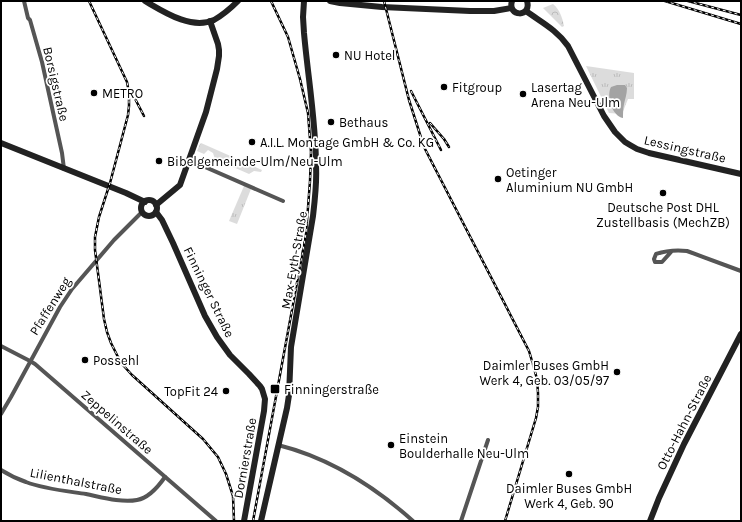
<svg xmlns="http://www.w3.org/2000/svg" width="742" height="522" font-family="Karla,sans-serif">
<defs>
<pattern id="grass-tufts" width="24" height="20" patternUnits="userSpaceOnUse"><rect width="24" height="20" fill="#dcdcdc"/><path d="M3 7l-1-3M5 7V3M7 7l1-3M15 17l-1-3M17 17v-4M19 17l1-3" fill="none" stroke="#bbb"/></pattern>
<pattern id="forest-crowns" width="20" height="18" patternUnits="userSpaceOnUse"><rect width="20" height="18" fill="#dcdcdc"/><path d="M2 6a3 3 0 1 1 6 0M12 15a3 3 0 1 1 6 0" fill="none" stroke="#bbb"/></pattern>
</defs>
<rect width="100%" height="100%" fill="#fff"/>
<g fill="url(#grass-tufts)">
<path d="M 586,66 L 634,73 L 634,99 L 628,99 L 622,114 L 609,113 Z"/>
<path d="M 201,143 L 262,170 L 261,172 L 254,171 L 249,174 L 215,159 L 213,153 L 208,150 L 204,154 L 197,151 L 200,144 Z"/>
<path d="M 244,186 L 251,189 L 237,224 L 229,221 Z"/>
</g>
<path fill="url(#forest-crowns)" d="M 553,4 C 560,10 562,17 564,26 L 562,27 L 543,8 Z"/>
<path fill="#a3a3a3" d="M 617,85 L 625,85 L 627,88 C 627,94 625,99 624,104 C 623,109 623,114 623,118 C 612,116 606,96 611,87 Z"/>
<g fill="none" stroke-linecap="round" stroke-linejoin="round">
<g stroke="#555" stroke-width="4">
<path d="M 24,1 L 28,18 L 30,20 L 42,62 L 62,153 L 64,169"/>
<path d="M 189,160 L 283,201"/>
<path d="M 671,252 L 662,262 L 655,262 L 654,259 L 656,254 C 665,251 678,250 687,251 L 741,271"/>
<path d="M 1,346 L 30,361 L 35,364 L 216,521"/>
<path d="M 1,414 L 11,397 L 60,307 L 72,289 L 114,240 L 142,212"/>
<path d="M 278,445 C 330,458 374,486 413,521"/>
<path d="M 1,470 C 9,475 17,479 26,482 C 44,489 66,491 86,494 C 101,497 121,503 137,500 C 149,498 158,487 165,477"/>
<path d="M 461,521 L 488,440"/>
</g>
<g stroke="#222" stroke-width="6">
<path d="M 145,1 C 164,12 191,30 214,20 C 223,15 231,8 238,1"/>
<path d="M 330,1 L 340,3 L 382,7 L 470,11 L 494,11 L 511,8"/>
<path d="M 512,1 C 507,17 532,18 527,1"/>
<path d="M 526,11 C 541,22 557,30 568,46 L 604,116 L 615,132 L 625,142 L 630,145 L 637,149 L 649,153 L 741,174"/>
<path d="M 1,143 L 126,193 L 145,202"/>
<circle cx="149" cy="208" r="8"/>
<path d="M 156,205 L 180,185 L 206,112 L 217,69 L 219,56 L 219,50 L 218,44 L 210,21"/>
<path d="M 156,212 L 162,220 L 173,243 L 205,316 L 217,337 L 230,355 L 249,374 L 260,386 L 262,389 L 265,399 L 264,411 L 244,521"/>
<path d="M 261,521 L 287,408 L 289,395 L 291,347 L 313,216 C 315,199 317,183 316,166 C 316,122 308,78 304,33 L 303,17 L 304,1"/>
<path d="M 650,521 L 659,498 L 684,444 L 741,334"/>
</g>
<g stroke="#000" stroke-width="2.5">
<g id="rail">
<path d="M 89,1 L 119,65 L 127,82 L 129,93 L 129,106 L 128,115 L 110,183 L 99,217 L 95,237 L 95,250 L 104,319 L 107,332 L 111,343 L 117,355 L 122,364 L 132,375 L 203,439 L 218,457 L 226,474 L 233,496 L 234,521"/>
<path d="M 384,1 L 409,100 L 424,147 L 529,351 L 532,361 L 537,379 L 538,393 L 538,407 L 536,418 L 505,521"/>
<path d="M 665,1 L 741,24"/>
<path d="M 688,1 L 741,15"/>
<path d="M 130,89 L 144,116"/>
<path d="M 411,91 L 441,150"/>
<path d="M 430,123 L 444,139 L 449,147"/>
<path d="M 253,521 L 306,234 L 310,181 L 311,152 L 308,113 L 300,79 L 288,37 L 271,1"/>
</g>
</g>
<use href="#rail" stroke="#fff" stroke-width="1" stroke-dasharray="3" stroke-linecap="butt"/>
</g>
<g fill="#000" stroke="#fff" stroke-width="1.5">
<circle cx="336" cy="55" r="4"/>
<circle cx="444" cy="87" r="4"/>
<circle cx="94" cy="93" r="4"/>
<circle cx="523" cy="94" r="4"/>
<circle cx="331" cy="122" r="4"/>
<circle cx="252" cy="142" r="4"/>
<circle cx="159" cy="161" r="4"/>
<circle cx="498" cy="179" r="4"/>
<circle cx="663" cy="193" r="4"/>
<circle cx="85" cy="360" r="4"/>
<circle cx="617" cy="372" r="4"/>
<rect x="270" y="384" width="10" height="10" rx="2"/>
<circle cx="226" cy="391" r="4"/>
<circle cx="391" cy="445" r="4"/>
<circle cx="569" cy="474" r="4"/>
</g>
<g text-anchor="middle" dominant-baseline="central" stroke-width="3.5" stroke-linejoin="round" paint-order="stroke">
<g font-size="13" fill="#000" stroke="#fff" text-anchor="start">
<text x="344" y="55">NU Hotel</text>
<text x="452" y="87">Fitgroup</text>
<text x="531" y="87">Lasertag<tspan x="531" dy="15">Arena Neu-Ulm</tspan></text>
<text x="102" y="93">METRO</text>
<text x="339" y="122">Bethaus</text>
<text x="260" y="142">A.I.L. Montage GmbH &amp; Co. KG</text>
<text x="167" y="161">Bibelgemeinde-Ulm/Neu-Ulm</text>
<text x="506" y="172">Oetinger<tspan x="506" dy="15">Aluminium NU GmbH</tspan></text>
<text x="663" y="207" text-anchor="middle">Deutsche Post DHL<tspan x="663" dy="15">Zustellbasis (MechZB)</tspan></text>
<text x="93" y="360">Possehl</text>
<text x="609" y="365" text-anchor="end">Daimler Buses GmbH<tspan x="609" dy="15">Werk 4, Geb. 03/05/97</tspan></text>
<text x="284" y="389">Finningerstraße</text>
<text x="218" y="391" text-anchor="end">TopFit 24</text>
<text x="399" y="438">Einstein<tspan x="399" dy="15">Boulderhalle Neu-Ulm</tspan></text>
<text x="569" y="488" text-anchor="middle">Daimler Buses GmbH<tspan x="569" dy="15">Werk 4, Geb. 90</tspan></text>
</g>
<g font-size="13" fill="#000" stroke="#fff">
<text transform="translate(56 84) rotate(77)">Borsigstraße</text>
<text transform="translate(685 149) rotate(13)">Lessingstraße</text>
<text transform="translate(294 260) rotate(-80)">Max-Eyth-Straße</text>
<text transform="translate(209 292) rotate(64)">Finninger Straße</text>
<text transform="translate(50 306) rotate(-58)">Pfaffenweg</text>
<text transform="translate(117 422) rotate(41)">Zeppelinstraße</text>
<text transform="translate(684 422) rotate(-63)">Otto-Hahn-Straße</text>
<text transform="translate(245 458) rotate(-80)">Dornierstraße</text>
<text transform="translate(76 481) rotate(11)">Lilienthalstraße</text>
</g>
</g>
<rect width="742" height="522" fill="none" stroke="#000000" stroke-width="4"/>
</svg>
